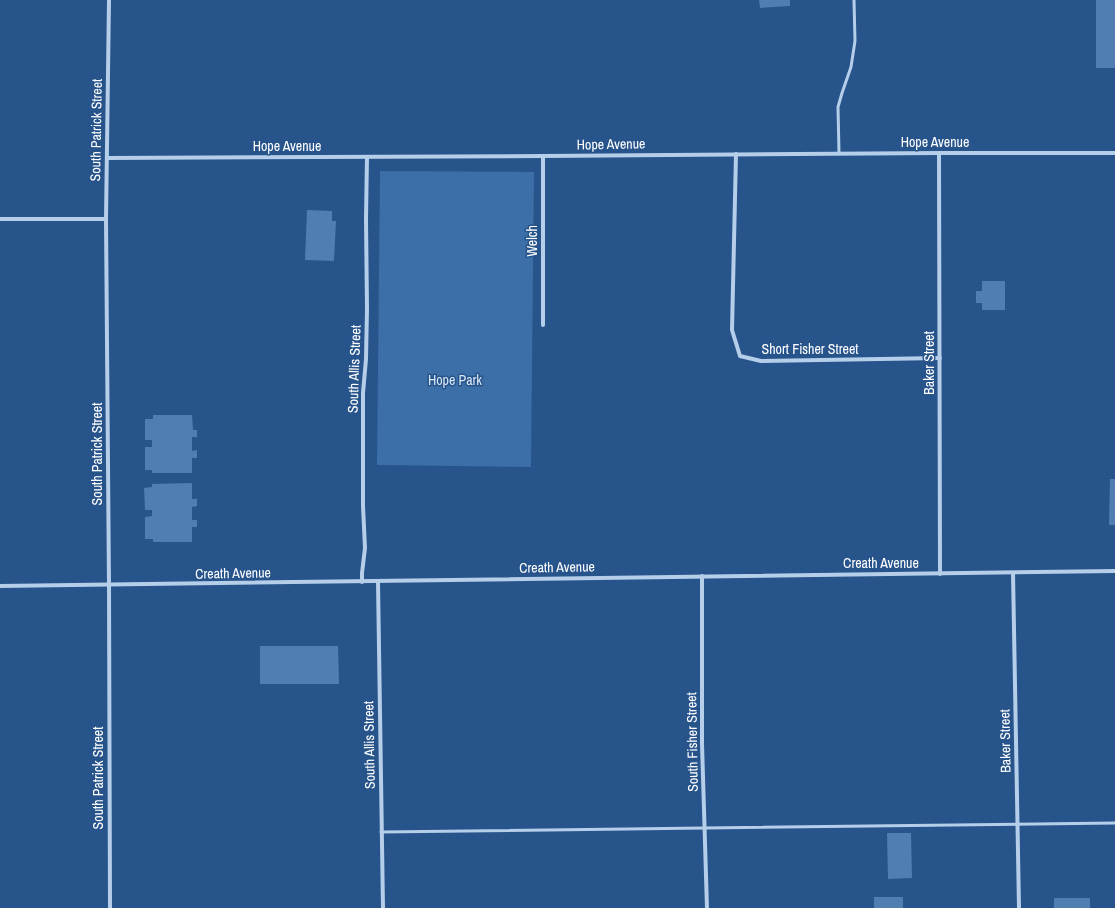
<svg xmlns="http://www.w3.org/2000/svg" width="1115" height="908" font-family="'Archivo Narrow',sans-serif">
<rect width="100%" height="100%" fill="#27548b"/>
<path fill="#3c6ea7" d="M 380,171 L 534,172 L 531,467 L 377,465 Z"/>
<g fill="#507eb2">
<path d="M 759,0 L 790,0 L 790,6 L 760,8 Z"/>
<rect x="1096" y="0" width="19" height="68"/>
<path d="M 307,210 L 332,211 L 332,221 L 336,221 L 334,261 L 305,260 Z"/>
<path d="M 982,281 L 1005,281 L 1005,310 L 982,310 L 982,303 L 976,303 L 976,291 L 982,291 Z"/>
<path d="M 153,415 L 192,415 L 193,430 L 197,430 L 197,437 L 192,437 L 192,451 L 197,450 L 197,458 L 192,458 L 192,473 L 152,473 L 152,470 L 145,470 L 145,447 L 152,447 L 152,440 L 145,440 L 145,419 L 153,419 Z"/>
<path d="M 1110,479 L 1115,479 L 1115,525 L 1109,525 Z"/>
<path d="M 192,483 L 192,499 L 197,499 L 197,506 L 192,507 L 192,520 L 197,520 L 197,527 L 192,527 L 192,542 L 153,542 L 153,539 L 145,539 L 145,517 L 152,516 L 152,510 L 145,510 L 144,488 L 152,487 L 152,484 Z"/>
<path d="M 260,646 L 338,646 L 339,684 L 260,684 Z"/>
<path d="M 887,833 L 911,833 L 912,878 L 888,879 Z"/>
<rect x="874" y="897" width="29" height="11"/>
<rect x="1054" y="898" width="36" height="10"/>
</g>
<g fill="none" stroke-linecap="round" stroke-linejoin="round">
<g stroke="#b5ceea" stroke-width="3">
<path d="M 839,153 L 838,107 L 842,93 L 851,67 L 855,41 L 854,0"/>
<path d="M 381,832 L 1115,823"/>
</g>
<g stroke="#b5ceea" stroke-width="4">
<path d="M 109,0 L 106,219 L 109,586 L 110,908"/>
<path d="M 939,153 L 940,574"/>
<path d="M 736,154 L 732,330 L 740,356 L 761,361 L 940,358"/>
<path d="M 543,156 L 543,325"/>
<path d="M 107,158 L 543,156 L 939,153 L 1115,153"/>
<path d="M 0,219 L 106,219"/>
<path d="M 1013,573 L 1019,908"/>
<path d="M 702,576 L 702,744 L 707,908"/>
<path d="M 362,582 L 362,573 L 365,548 L 363,506 L 363,393 L 366,359 L 367,309 L 366,219 L 367,157"/>
<path d="M 378,582 L 383,908"/>
<path d="M 0,586 L 1115,571"/>
</g>
</g>
<g text-anchor="middle" dominant-baseline="central" stroke-width="3" stroke-linejoin="round" paint-order="stroke">
<g font-size="14" fill="#fff" stroke="#27548b">
<text transform="translate(96 130) rotate(-89)">South Patrick Street</text>
<text x="935" y="142">Hope Avenue</text>
<text transform="translate(611 144) rotate(-1)">Hope Avenue</text>
<text x="287" y="146">Hope Avenue</text>
<text transform="translate(532 241) rotate(-90)">Welch</text>
<text x="810" y="349">Short Fisher Street</text>
<text transform="translate(929 363) rotate(-90)">Baker Street</text>
<text transform="translate(354 369) rotate(-88)">South Allis Street</text>
<text transform="translate(97 454) rotate(-90)">South Patrick Street</text>
<text x="881" y="563">Creath Avenue</text>
<text transform="translate(557 567) rotate(-1)">Creath Avenue</text>
<text transform="translate(233 573) rotate(-1)">Creath Avenue</text>
<text transform="translate(1005 741) rotate(-91)">Baker Street</text>
<text transform="translate(692 742) rotate(-91)">South Fisher Street</text>
<text transform="translate(369 745) rotate(-91)">South Allis Street</text>
<text transform="translate(98 778) rotate(-90)">South Patrick Street</text>
</g>
<g font-size="14" fill="#d9e8f7" stroke="#27548b">
<text x="455" y="380">Hope Park</text>
</g>
</g>
</svg>
